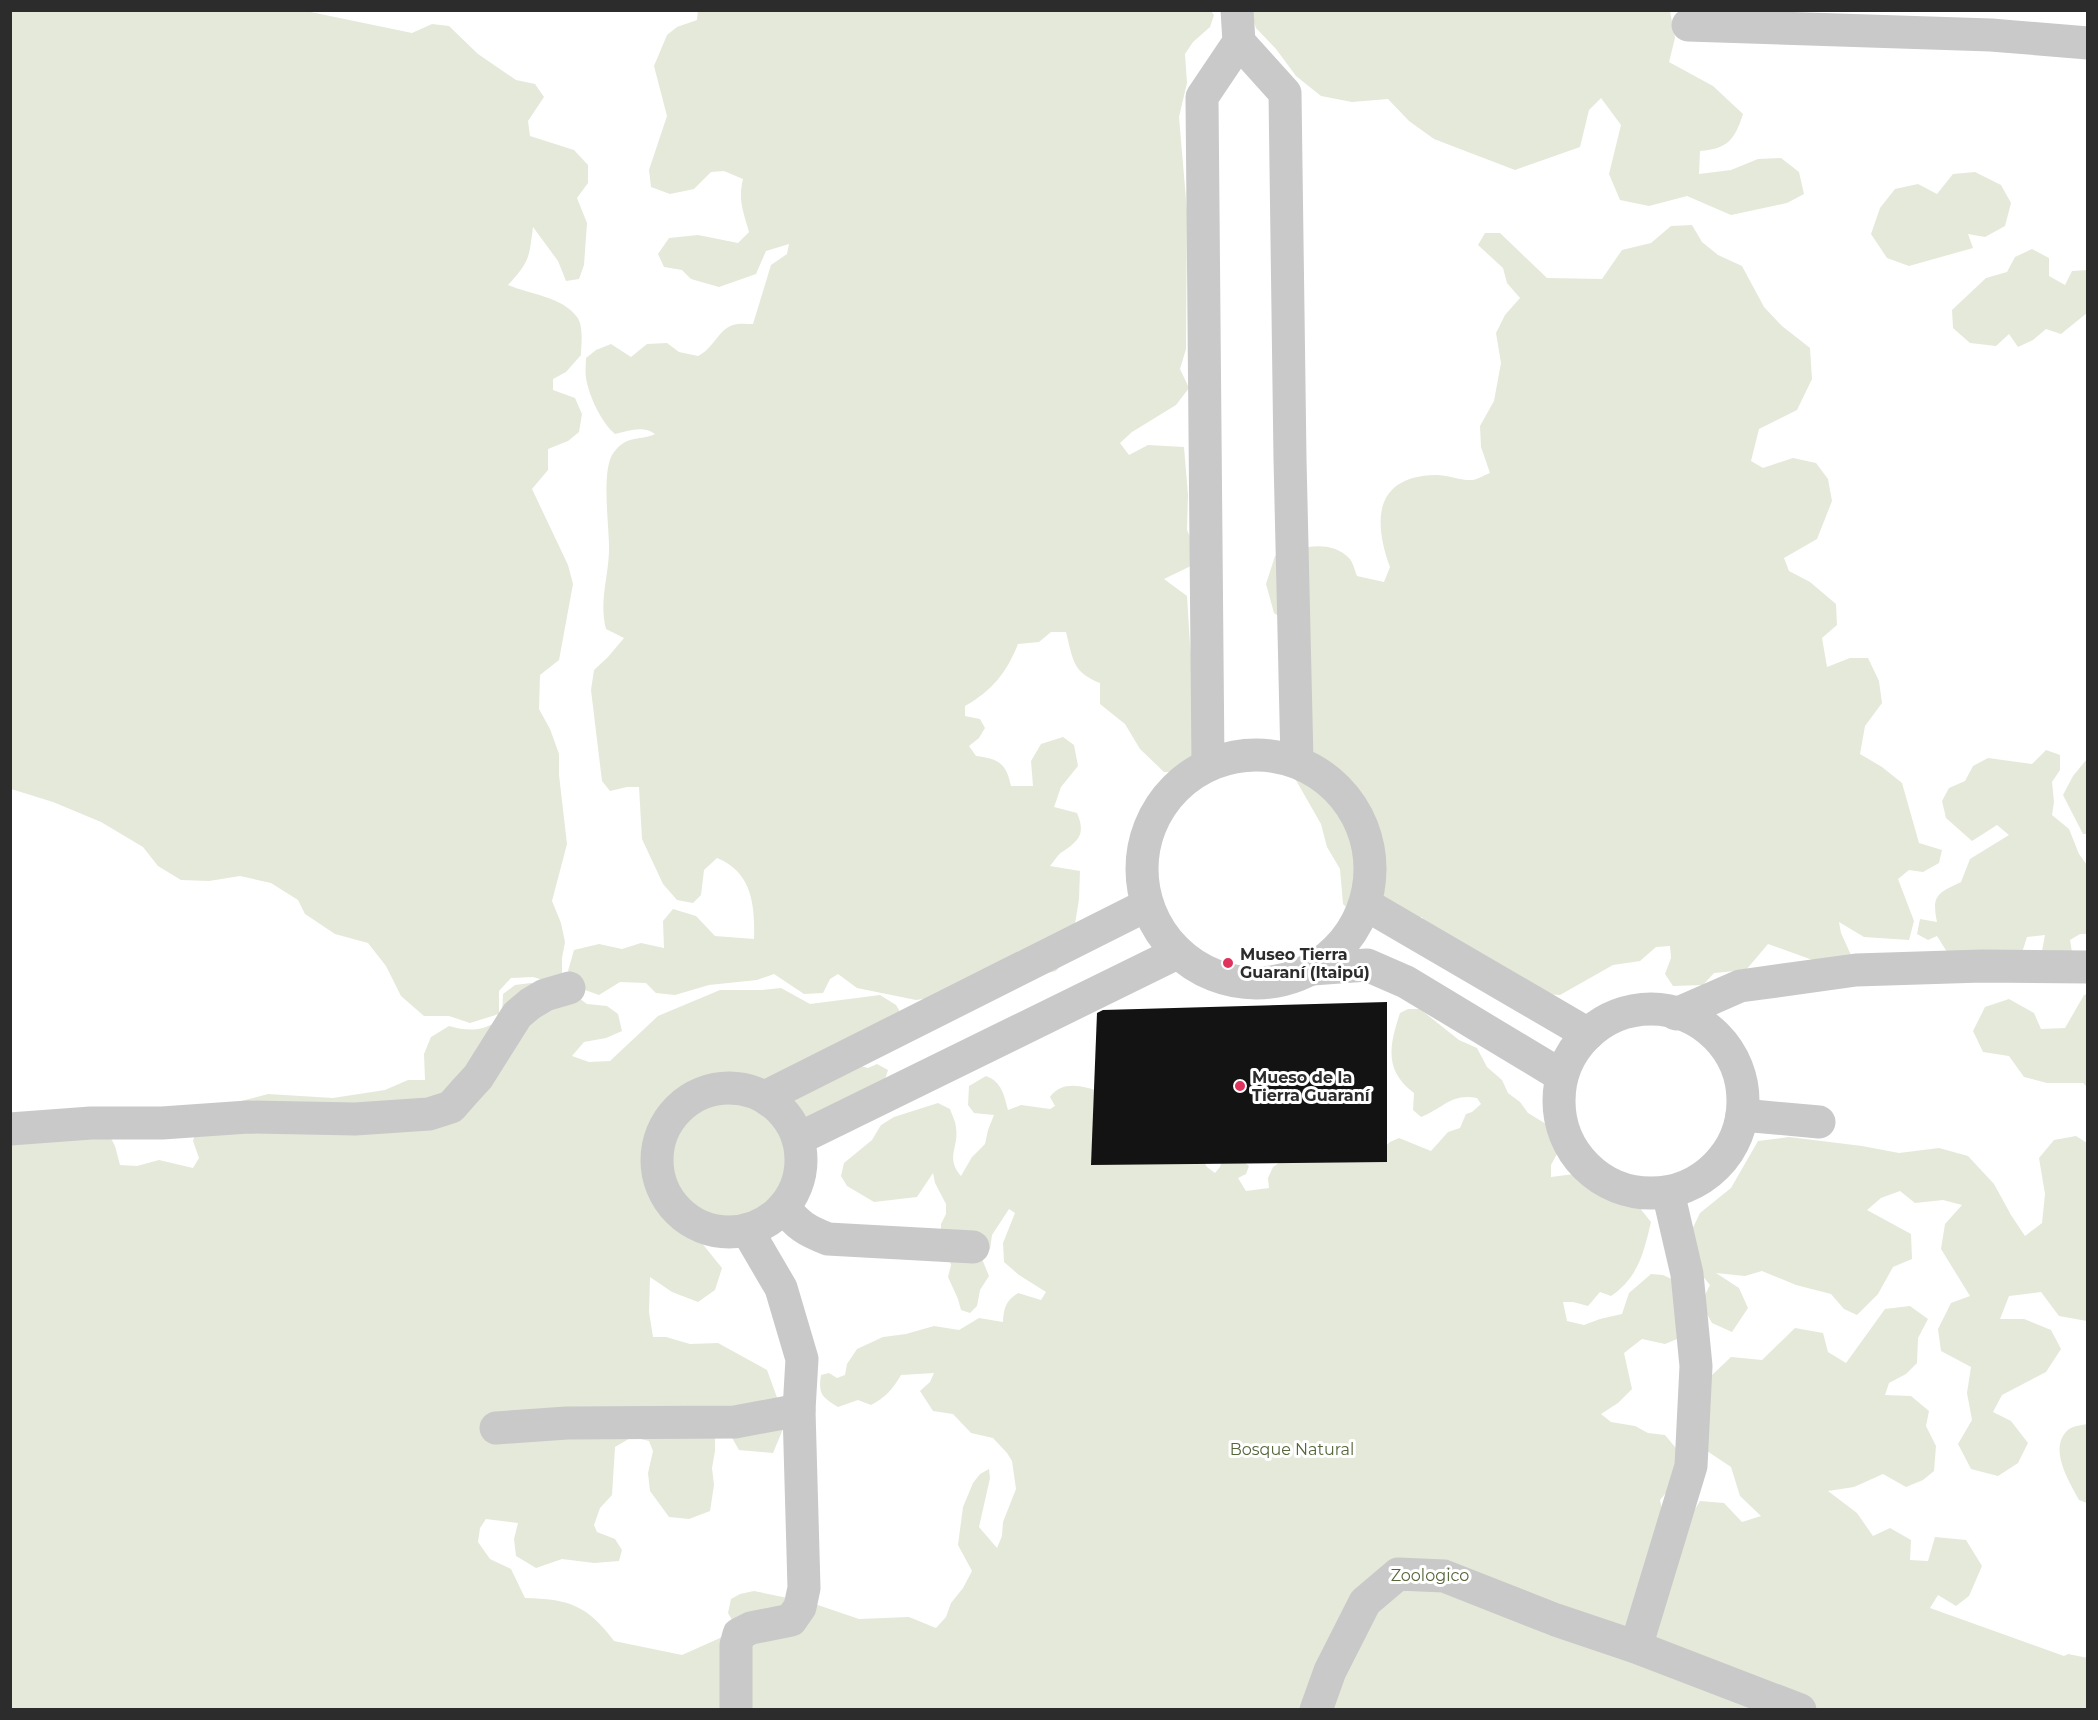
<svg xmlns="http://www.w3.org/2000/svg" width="2098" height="1720" font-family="Montserrat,sans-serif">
<rect width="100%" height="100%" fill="#fff"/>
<g fill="#e5e9d9">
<path d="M 301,10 L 412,33 L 432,24 L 449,26 L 478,54 L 516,80 L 535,84 L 544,97 L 528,121 L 530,136 L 574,150 L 588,165 L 588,183 L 577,198 L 587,223 L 584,265 L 579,279 L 566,281 L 558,261 L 533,227 C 529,258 530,261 508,285 C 529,294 563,297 577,317 C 584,326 581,345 581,355 L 566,372 L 553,379 L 553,390 L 575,398 L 582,414 L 579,432 L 568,441 L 548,449 L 548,470 L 532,489 L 568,565 L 573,584 L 559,660 L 540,675 L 539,709 L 550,729 L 559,754 L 559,775 L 567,844 L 552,901 L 561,923 L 565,942 L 562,958 L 562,981 L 546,981 L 533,977 L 511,978 L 499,991 L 499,1014 L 470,1023 L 449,1016 L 424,1016 L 401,996 L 386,966 L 368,943 L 335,934 L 305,914 L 298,900 L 271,883 L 240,876 L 209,881 L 181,880 L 158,866 L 143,847 L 101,822 L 53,802 L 11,789 L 10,11 Z"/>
<path d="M 698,10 L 1211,11 L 1214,15 L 1210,27 L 1193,42 L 1185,54 L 1187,83 L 1179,117 L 1187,211 L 1186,349 L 1180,369 L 1189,388 L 1176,405 L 1132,432 L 1120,443 L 1129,455 L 1148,445 L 1184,447 L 1188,495 L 1187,530 L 1194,546 L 1195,564 L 1164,579 L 1187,596 L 1190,645 L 1196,697 L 1192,764 L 1178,772 L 1164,772 L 1140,749 L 1125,724 L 1100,704 L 1100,683 C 1072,672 1073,659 1066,632 L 1051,632 L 1039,642 L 1018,644 C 1007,672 992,691 965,706 L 965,716 L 980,719 L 985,728 L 979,738 L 969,746 L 976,756 C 999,759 1006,763 1011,786 L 1033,786 L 1031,761 L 1041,744 L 1063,737 L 1074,745 L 1078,766 L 1061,787 L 1054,807 L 1077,813 C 1086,834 1079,841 1062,852 C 1057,855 1054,862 1050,866 L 1080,871 L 1079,899 L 1070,955 L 1056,971 L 952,995 L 916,1000 L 857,988 L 838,974 L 830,979 L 823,993 L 804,994 L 774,974 L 757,980 L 709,985 L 675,995 L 656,993 L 646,983 L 620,982 L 599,995 L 577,987 L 568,971 L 574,950 L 599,944 L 622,949 L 641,943 L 664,948 L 663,921 L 673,909 L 696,916 L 715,936 L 754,939 C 755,905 752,872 717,858 L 704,870 L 701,895 L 693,903 L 677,900 L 663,884 L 642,839 L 639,787 L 627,787 L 610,791 L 602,781 L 591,690 L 594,670 L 608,657 L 624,638 L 606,629 C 599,603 608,578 609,552 C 610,529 600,469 614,452 C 628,434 641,441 655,434 C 643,425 628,431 615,434 C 601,422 589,396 586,378 C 585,372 586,364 586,358 L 596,350 L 611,344 L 631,357 L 647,344 L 667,343 L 679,352 L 698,356 C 713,349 719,329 733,325 C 739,323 747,324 753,324 L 771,265 L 787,254 L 789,244 L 766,251 L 756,274 L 719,287 L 691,279 L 682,270 L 664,267 L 658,254 L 669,238 L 698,235 L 738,243 L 749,232 C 743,211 738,200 743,179 L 724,171 L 711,172 L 694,189 L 670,194 L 651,187 L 649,170 L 667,116 L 654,66 L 667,35 L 677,27 L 697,20 Z"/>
<path d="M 1250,11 L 1670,11 L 1675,38 L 1669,62 L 1713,86 L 1743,114 C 1735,139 1728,149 1700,151 L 1699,174 L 1731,170 L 1758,159 L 1781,158 L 1799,172 L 1804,194 L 1787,203 L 1731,215 L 1687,196 L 1649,206 L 1620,200 L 1609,174 L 1621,125 L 1601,98 L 1589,110 L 1580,147 L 1515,170 L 1434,139 L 1409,121 L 1388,99 L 1352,102 L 1321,96 L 1296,76 L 1276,49 L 1256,28 Z"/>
<path d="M 1975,172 L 2001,185 L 2011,203 L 2005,226 L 1985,237 L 1968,234 L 1973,248 L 1909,266 L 1887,258 L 1871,234 L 1880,208 L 1895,189 L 1918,184 L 1937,194 L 1953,174 Z"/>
<path d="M 1692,225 L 1702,242 L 1718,255 L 1742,266 L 1764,307 L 1782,326 L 1810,348 L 1812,379 L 1797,410 L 1759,429 L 1751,461 L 1763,468 L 1793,458 L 1816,463 L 1828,479 L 1832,501 L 1817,539 L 1784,558 L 1789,571 L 1810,582 L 1836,604 L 1837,625 L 1822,638 L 1827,667 L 1850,658 L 1868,658 L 1879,681 L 1882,703 L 1865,726 L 1860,754 L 1882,767 L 1902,783 L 1919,843 L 1942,850 L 1939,863 L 1923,872 L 1909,870 L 1898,879 L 1914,921 L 1909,940 L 1864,937 L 1839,922 L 1841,933 L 1851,955 L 1818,962 L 1768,944 L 1746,970 L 1714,973 L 1703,985 L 1673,986 L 1665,974 L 1671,958 L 1670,946 L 1656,947 L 1640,961 L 1613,965 L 1560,995 L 1542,994 L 1433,939 L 1422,917 L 1386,930 L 1362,923 L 1343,904 L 1340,869 L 1327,847 L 1321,824 L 1293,775 L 1290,624 L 1274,613 L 1266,584 L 1275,556 C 1298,548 1329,538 1349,558 C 1353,562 1355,571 1357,576 L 1384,582 L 1390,567 C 1373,521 1374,476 1436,475 C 1448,475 1461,481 1473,480 C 1478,479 1485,475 1490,473 L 1481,447 L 1480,426 L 1494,401 L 1501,363 L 1496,333 L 1505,315 L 1520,298 L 1507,283 L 1503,268 L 1478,245 L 1485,233 L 1500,233 L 1547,278 L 1602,279 L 1622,250 L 1651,243 L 1671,226 Z"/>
<path d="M 2032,249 L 2049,258 L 2049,276 L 2065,285 L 2072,271 L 2087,270 L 2087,313 L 2061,334 L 2046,329 L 2033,340 L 2018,347 L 2009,334 L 1996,346 L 1970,343 L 1953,328 L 1952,310 L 1986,278 L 2007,272 L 2015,257 Z"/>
<path d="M 2046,750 L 2060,755 L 2060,770 L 2052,782 L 2054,802 L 2052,815 L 2069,829 L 2079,854 L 2087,865 L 2087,934 L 2080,934 L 2070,940 L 2072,952 L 2042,951 L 2045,935 L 2027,937 L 2020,959 L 1947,952 L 1937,936 L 1928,940 L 1917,934 L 1920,919 L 1937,922 C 1931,894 1939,893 1961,882 L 1970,859 L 2009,835 L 1997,825 L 1972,841 L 1946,818 L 1942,801 L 1949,788 L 1965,781 L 1973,766 L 1988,758 L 2032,764 Z"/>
<path d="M 2087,759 L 2087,834 L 2083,834 L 2063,795 L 2073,776 Z"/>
<path d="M 531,983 L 546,990 L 569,991 L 587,1004 L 607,1006 L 618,1014 L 622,1031 L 606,1038 L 584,1042 L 572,1056 L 589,1062 L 610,1061 L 658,1016 L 720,990 L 761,990 L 781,988 L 810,1004 L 880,995 L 896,1005 L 905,1020 L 854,1064 L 868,1068 L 877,1064 L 888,1070 L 882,1089 L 795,1131 C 797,1141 802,1154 801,1165 C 799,1184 780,1219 766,1233 L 741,1234 L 715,1215 L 695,1208 L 697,1237 L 722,1268 L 715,1290 L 698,1302 L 672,1292 L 650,1277 L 649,1312 L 653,1337 L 666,1337 L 690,1344 L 718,1343 L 767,1370 L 786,1422 L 773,1453 L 739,1450 L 727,1429 L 715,1424 L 715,1451 L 712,1468 L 714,1485 L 710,1511 L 689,1519 L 669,1517 L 650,1491 L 648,1473 L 653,1451 L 649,1441 L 632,1437 L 615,1447 L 612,1495 L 600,1508 L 594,1525 L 597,1532 L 615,1539 L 622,1550 L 619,1561 L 594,1563 L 562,1559 L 536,1568 L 516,1556 L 514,1539 L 518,1523 L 486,1519 L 480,1528 L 478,1542 L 490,1559 L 511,1569 L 525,1598 C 569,1599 587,1605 614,1641 L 682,1655 L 720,1638 L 735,1625 L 728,1613 L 731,1599 L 740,1594 L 754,1591 L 812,1603 L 859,1619 L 909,1617 L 936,1628 L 946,1617 L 951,1603 L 963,1588 L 972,1571 L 958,1545 L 963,1507 L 973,1483 L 980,1474 L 989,1469 L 990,1478 L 979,1527 L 997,1548 L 1002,1536 L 1003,1522 L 1016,1489 L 1012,1461 L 1007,1453 L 993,1438 L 971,1433 L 953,1414 L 933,1411 L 920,1391 L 930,1382 L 934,1373 L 901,1375 C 893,1389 885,1398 871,1405 L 858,1400 L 838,1407 C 822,1397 818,1394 821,1375 L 829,1373 L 837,1378 L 845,1375 L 847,1364 L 857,1349 L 883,1337 L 906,1334 L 934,1326 L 959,1330 L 979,1318 L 1003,1322 C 1004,1307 1006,1301 1018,1293 L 1041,1300 L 1046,1292 L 1019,1275 L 1004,1262 L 1003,1243 L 1015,1213 L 1009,1209 L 992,1235 L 990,1249 L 982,1259 L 989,1276 L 980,1290 L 977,1306 L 970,1313 L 961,1310 L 958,1299 L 948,1277 L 951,1265 L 941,1237 L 941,1224 L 946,1214 L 946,1204 L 935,1183 L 933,1173 L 917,1197 L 874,1202 L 847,1186 L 841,1176 L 844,1163 L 872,1140 L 881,1125 L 894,1117 L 938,1103 L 950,1109 C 952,1115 956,1122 956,1128 C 959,1147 945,1158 961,1176 L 972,1157 L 985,1144 L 988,1130 L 994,1115 L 974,1113 L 968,1105 L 969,1086 L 986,1076 C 1002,1082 1004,1095 1008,1110 L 1021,1105 L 1050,1109 L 1055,1106 L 1050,1097 C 1062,1080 1084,1086 1100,1092 L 1201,1157 L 1207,1167 L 1215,1173 L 1220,1167 L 1222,1160 L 1239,1158 L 1249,1166 L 1246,1174 L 1238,1178 L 1246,1191 L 1269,1188 L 1268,1178 L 1273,1167 L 1302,1147 L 1379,1152 L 1390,1142 L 1399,1138 L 1431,1151 L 1448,1132 L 1460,1128 L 1466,1114 L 1472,1112 L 1481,1104 L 1477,1098 C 1451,1093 1444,1108 1421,1117 L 1413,1110 L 1414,1093 C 1383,1070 1390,1044 1400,1013 L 1408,1009 L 1420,1009 L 1459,1040 L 1477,1048 L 1487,1067 L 1502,1080 L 1508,1093 L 1520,1102 L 1528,1113 L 1546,1124 L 1557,1137 L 1557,1154 L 1551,1165 L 1551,1177 L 1582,1173 L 1595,1181 L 1610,1194 L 1639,1207 L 1651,1222 C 1644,1252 1638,1278 1611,1296 L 1600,1292 L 1588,1306 L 1573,1302 L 1563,1302 L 1567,1321 L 1584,1325 L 1600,1319 L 1622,1314 L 1629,1293 L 1651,1274 L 1663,1275 L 1674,1280 L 1677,1339 L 1665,1344 L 1642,1339 L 1624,1353 L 1632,1389 L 1618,1403 L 1601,1414 L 1611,1422 L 1635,1426 L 1648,1433 L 1665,1435 L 1680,1453 L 1675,1482 L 1660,1500 L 1663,1514 L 1687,1522 L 1700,1501 L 1724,1503 L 1742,1522 L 1761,1516 L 1740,1496 L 1731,1467 L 1698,1445 L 1711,1376 L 1731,1357 L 1762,1360 L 1795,1328 L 1823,1333 L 1828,1352 L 1846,1363 L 1885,1309 L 1910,1306 L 1928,1319 L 1918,1338 L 1917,1363 L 1906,1374 L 1889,1383 L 1885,1395 L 1911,1396 L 1929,1411 L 1926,1426 L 1936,1446 L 1934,1471 L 1923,1480 L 1906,1487 L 1883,1474 L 1854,1487 L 1828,1491 L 1857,1513 L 1873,1536 L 1890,1528 L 1911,1540 L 1910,1560 L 1928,1561 L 1935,1537 L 1966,1540 L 1982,1566 L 1969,1596 L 1956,1606 L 1938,1595 L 1930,1608 L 2064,1656 L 2068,1654 L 2088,1658 L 2087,1710 L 11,1710 L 11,1145 L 105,1127 L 115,1146 L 120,1165 L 137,1166 L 159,1160 L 193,1168 L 199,1158 L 193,1141 L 199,1120 L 230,1104 L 268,1094 L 333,1098 L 385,1090 L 408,1080 L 425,1080 L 424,1054 L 431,1037 L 449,1026 C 470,1032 483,1031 502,1019 L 503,994 L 515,985 Z"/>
<path d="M 2087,994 L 2087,1087 L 2083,1083 L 2047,1083 L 2024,1077 L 2009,1056 L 1983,1052 L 1973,1031 L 1985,1007 L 2009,999 L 2034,1013 L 2041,1029 L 2065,1028 L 2084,995 Z"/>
<path d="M 2076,1136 L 2087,1143 L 2087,1321 L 2059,1316 L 2041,1292 L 2009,1296 L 2000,1319 L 2024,1319 L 2051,1330 L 2061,1349 L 2046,1372 L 2002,1395 L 1993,1412 L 2011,1421 L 2028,1443 L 2018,1463 L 1998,1476 L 1971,1469 L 1958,1444 L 1972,1420 L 1967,1393 L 1971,1367 L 1941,1351 L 1938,1329 L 1951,1303 L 1970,1296 L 1941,1249 L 1945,1224 L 1962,1205 L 1943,1200 L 1915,1203 L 1900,1191 L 1881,1198 L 1867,1210 L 1911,1234 L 1912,1259 L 1893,1267 L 1878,1294 L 1857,1315 L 1844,1309 L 1831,1294 L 1796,1285 L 1762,1271 L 1745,1276 L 1716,1273 L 1739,1288 L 1748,1308 L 1732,1332 L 1712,1323 L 1701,1303 L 1710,1285 L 1696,1268 L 1690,1234 L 1700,1213 L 1731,1188 L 1758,1141 L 1789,1137 L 1862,1146 L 1899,1153 L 1939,1148 L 1968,1156 L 1994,1184 L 2011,1215 L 2025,1236 L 2042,1223 L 2045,1194 L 2039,1158 L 2054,1140 Z"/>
<path d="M 2087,1424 L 2088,1424 L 2087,1503 L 2079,1500 C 2069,1481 2047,1447 2069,1429 C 2074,1426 2082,1425 2087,1424 Z"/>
</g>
<path fill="#131313" d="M 1387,1002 L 1387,1162 L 1091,1165 L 1097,1013 L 1103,1010 Z"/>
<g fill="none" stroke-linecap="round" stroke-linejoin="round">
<g stroke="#c9c9c9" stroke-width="33">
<path d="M 1688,25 L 1991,35 L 2088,43"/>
<path d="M 1239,42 L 1285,93 L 1290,459 L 1297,761"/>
<circle cx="1256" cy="869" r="114"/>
<path d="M 1208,765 L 1202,97 L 1239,42 L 1237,10"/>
<path d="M 1365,904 L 1588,1034"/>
<path d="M 1312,969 L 1367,965 L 1406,982 L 1562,1076"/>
<circle cx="1651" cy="1101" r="92"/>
<path d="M 1676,1014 L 1740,986 L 1856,970 L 1982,966 L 2088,967"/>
<circle cx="729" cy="1160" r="72"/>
<path d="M 765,1097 L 1147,905"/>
<path d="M 1742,1115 L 1819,1122"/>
<path d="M 10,1129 L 91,1123 L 162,1123 L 248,1117 L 355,1119 L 429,1114 L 451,1107 L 466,1090 L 478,1077 L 517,1015 L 530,1004 L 545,995 L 569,988"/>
<path d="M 798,1139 L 1177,953"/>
<path d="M 784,1207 C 797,1225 807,1231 828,1239 L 973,1247"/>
<path d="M 496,1428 L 567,1423 L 735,1422 L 799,1410 L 802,1359 L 781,1288 L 747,1230"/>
<path d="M 1636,1647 L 1691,1466 L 1696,1366 L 1687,1274 L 1668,1192"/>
<path d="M 736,1710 L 736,1645 L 739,1634 L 751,1628 L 791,1620 L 800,1607 L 804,1588 L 799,1410"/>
<path d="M 1316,1710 L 1330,1671 L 1365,1602 L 1398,1574 L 1444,1576 L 1556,1620 L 1636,1647 L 1800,1710"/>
</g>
</g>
<g fill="#df325d" stroke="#fff" stroke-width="2">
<circle cx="1228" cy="963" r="6"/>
<circle cx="1240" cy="1086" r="6"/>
</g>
<g text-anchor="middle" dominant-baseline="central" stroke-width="6" stroke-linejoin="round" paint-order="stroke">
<g font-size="16" font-weight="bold" fill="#2c2c2c" stroke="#fff" text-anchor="start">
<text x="1240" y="954">Museo Tierra<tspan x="1240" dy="18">Guaraní (Itaipú)</tspan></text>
<text x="1252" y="1077">Mueso de la<tspan x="1252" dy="18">Tierra Guaraní</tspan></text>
</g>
<g font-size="16" fill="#56663b" stroke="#fff">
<text x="1292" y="1449">Bosque Natural</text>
<text x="1430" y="1575">Zoologico</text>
</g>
</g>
<rect width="2098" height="1720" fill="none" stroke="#2c2c2c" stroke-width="24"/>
</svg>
